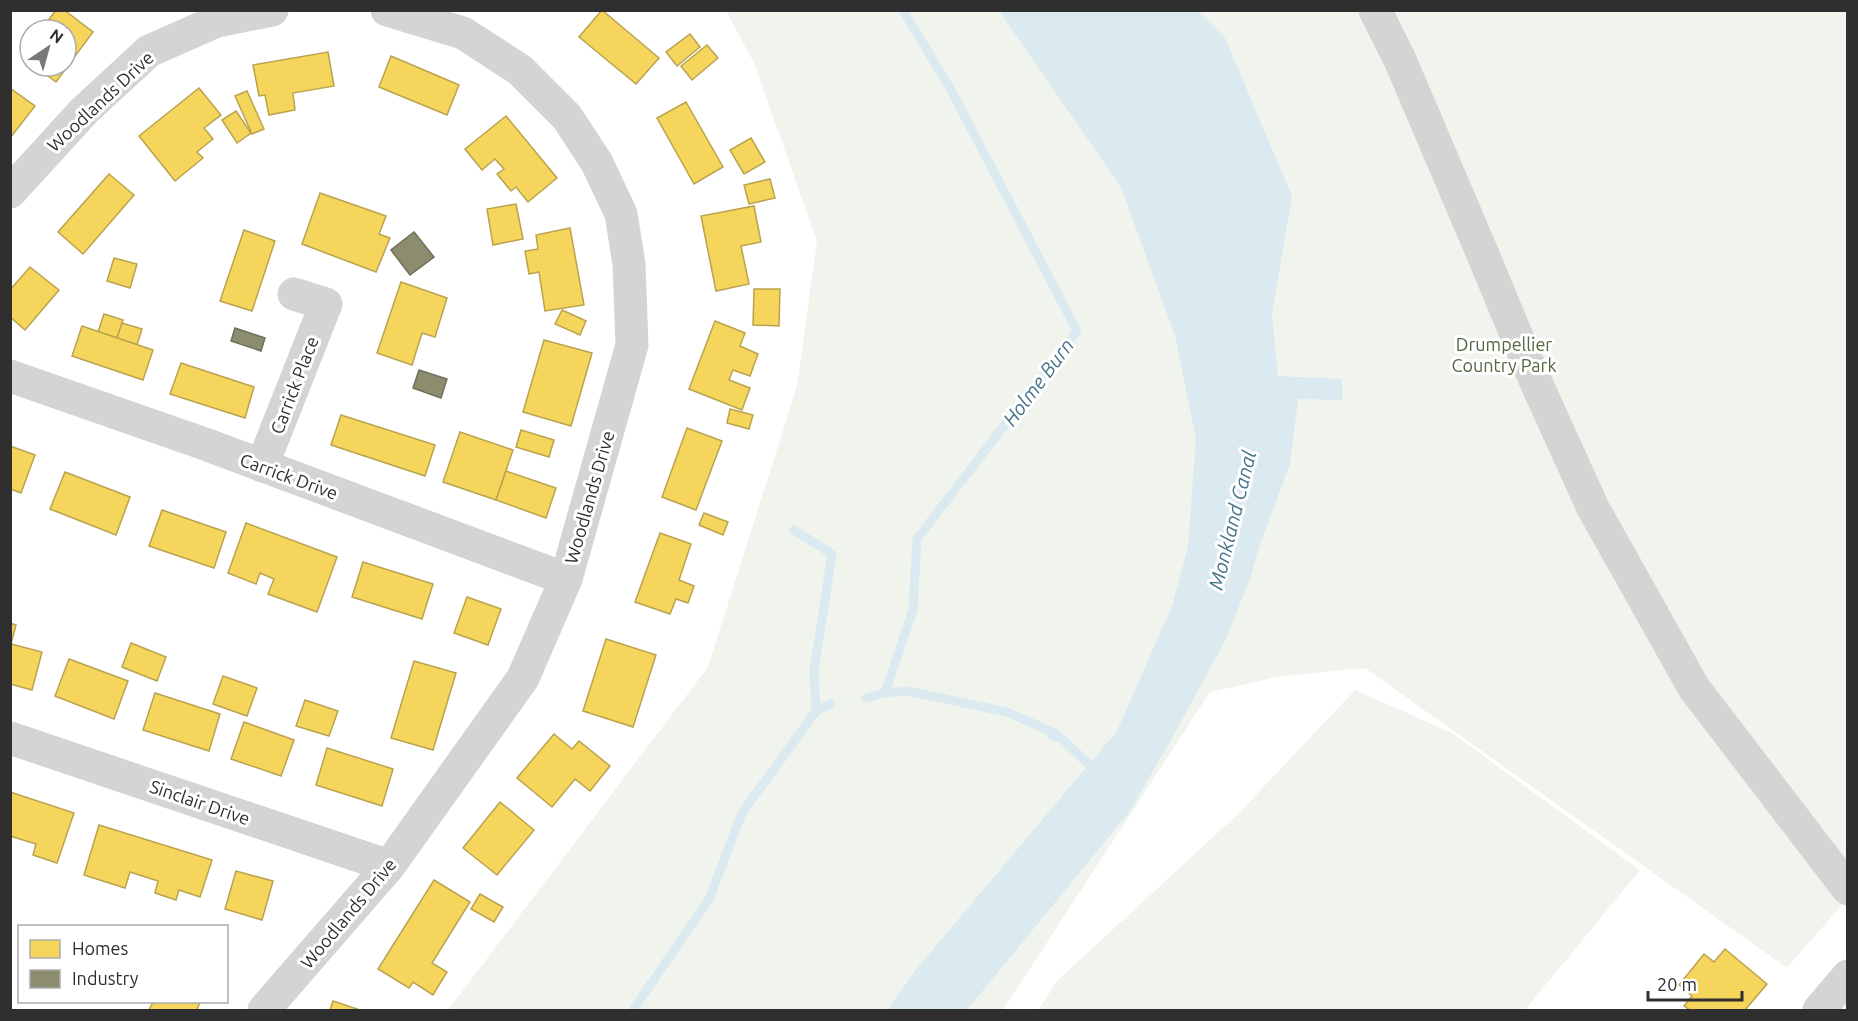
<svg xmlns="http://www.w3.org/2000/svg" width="1858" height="1021" font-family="Ubuntu,sans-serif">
<rect width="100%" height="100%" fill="#fff"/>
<g fill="#f1f4ed">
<path d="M 726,11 L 1847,11 L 1847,899 L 1787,968 L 1365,668 L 1283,676 L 1210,692 L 1003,1010 L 448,1010 L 708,667 L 797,386 L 817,241 L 754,63 Z"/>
<path d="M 1355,690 L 1452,733 L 1640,870 L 1525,1010 L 1038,1010 L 1058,980 L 1239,813 Z"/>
</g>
<path fill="#dbe9f0" d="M 999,11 L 1198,11 L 1225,38 L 1292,196 L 1272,314 L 1278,376 L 1342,379 L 1342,400 L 1298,399 L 1290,464 L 1259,547 L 1251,576 L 1224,643 L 1172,738 L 1130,811 L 967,1010 L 887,1010 L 919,966 L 1117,731 L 1172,606 L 1188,547 L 1196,438 L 1175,336 L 1121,187 Z"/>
<g fill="#f6d55c" stroke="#baa34e" stroke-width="1.5">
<path d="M 56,10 L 64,10 L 93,32 L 56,82 L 34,66 L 66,66 L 66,30 L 41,30 Z"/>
<path d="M 602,10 L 659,58 L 636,84 L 579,37 Z"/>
<path d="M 690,34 L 700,47 L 677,66 L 666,52 Z"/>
<path d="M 707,45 L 718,58 L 692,80 L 681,66 Z"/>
<path d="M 328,52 L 334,86 L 293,93 L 295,110 L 269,115 L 265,95 L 259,96 L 253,65 Z"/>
<path d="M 391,56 L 459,85 L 447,115 L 379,87 Z"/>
<path d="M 10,88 L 35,106 L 10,138 Z"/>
<path d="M 199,88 L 221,115 L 204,128 L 213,139 L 197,152 L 203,158 L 175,181 L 139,136 Z"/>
<path d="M 247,91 L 264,129 L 252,134 L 235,96 Z"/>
<path d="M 686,102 L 723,167 L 694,184 L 657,118 Z"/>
<path d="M 236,111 L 251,133 L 237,143 L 222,120 Z"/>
<path d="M 506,116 L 557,178 L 528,202 L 516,187 L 511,191 L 497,174 L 504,169 L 495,159 L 482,170 L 465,149 Z"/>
<path d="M 751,138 L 765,162 L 744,174 L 730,150 Z"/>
<path d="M 109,174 L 134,195 L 83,254 L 58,232 Z"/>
<path d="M 770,179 L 775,198 L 749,204 L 744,185 Z"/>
<path d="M 320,193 L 386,216 L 379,234 L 390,238 L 376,272 L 302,244 Z"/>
<path d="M 516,204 L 523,239 L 493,245 L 487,209 Z"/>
<path d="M 754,206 L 761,242 L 741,246 L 749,284 L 716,291 L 701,216 Z"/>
<path d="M 570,228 L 584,305 L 545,311 L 539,272 L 529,274 L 525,251 L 538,249 L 536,235 Z"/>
<path d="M 244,230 L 275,241 L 252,311 L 220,301 Z"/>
<path d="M 114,258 L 137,264 L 130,288 L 107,281 Z"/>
<path d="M 30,267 L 59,290 L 25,330 L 10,317 L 10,290 Z"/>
<path d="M 401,282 L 447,298 L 435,337 L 422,333 L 412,365 L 377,353 Z"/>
<path d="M 754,289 L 780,289 L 779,326 L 753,325 Z"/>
<path d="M 562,310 L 586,321 L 580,335 L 555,324 Z"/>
<path d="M 104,314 L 123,320 L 117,338 L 98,332 Z"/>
<path d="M 715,321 L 745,333 L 740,346 L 758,354 L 750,376 L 733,370 L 729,380 L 750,388 L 742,410 L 689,389 Z"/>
<path d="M 122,323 L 142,329 L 137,345 L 117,338 Z"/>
<path d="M 82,326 L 153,350 L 143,380 L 72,356 Z"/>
<path d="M 544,340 L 592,353 L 571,426 L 523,412 Z"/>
<path d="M 181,363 L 254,387 L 245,418 L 170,394 Z"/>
<path d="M 730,409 L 753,415 L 749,429 L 727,423 Z"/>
<path d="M 341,415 L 435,445 L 425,476 L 331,445 Z"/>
<path d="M 687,428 L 722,441 L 696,510 L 662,497 Z"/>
<path d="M 521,430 L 554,440 L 549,457 L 516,447 Z"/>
<path d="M 460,432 L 513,450 L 496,500 L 443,482 Z"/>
<path d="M 10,446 L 35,455 L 21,493 L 10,489 Z"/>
<path d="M 506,471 L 556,488 L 546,518 L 496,500 Z"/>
<path d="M 65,472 L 130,497 L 116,535 L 50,509 Z"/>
<path d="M 162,510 L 226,532 L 214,568 L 149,546 Z"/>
<path d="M 704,513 L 728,522 L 723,535 L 699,525 Z"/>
<path d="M 246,523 L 337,557 L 317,612 L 268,594 L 274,579 L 260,573 L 256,584 L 228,573 Z"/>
<path d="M 660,533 L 691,544 L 679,580 L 694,586 L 688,603 L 676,599 L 670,614 L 635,602 Z"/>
<path d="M 363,562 L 433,584 L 422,619 L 352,597 Z"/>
<path d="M 467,597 L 501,609 L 488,645 L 454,633 Z"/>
<path d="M 10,623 L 16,625 L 11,644 L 42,652 L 32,690 L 10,684 Z"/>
<path d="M 606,639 L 656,655 L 633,727 L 583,711 Z"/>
<path d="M 131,643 L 166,657 L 157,681 L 122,667 Z"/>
<path d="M 69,659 L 128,681 L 114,719 L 55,696 Z"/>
<path d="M 414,661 L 456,673 L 433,750 L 391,738 Z"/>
<path d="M 223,676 L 257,688 L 247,716 L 213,704 Z"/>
<path d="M 155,693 L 220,714 L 209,751 L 143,730 Z"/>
<path d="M 305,700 L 338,711 L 329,736 L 296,726 Z"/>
<path d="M 244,722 L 294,740 L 281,776 L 231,759 Z"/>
<path d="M 554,734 L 572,749 L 579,741 L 610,766 L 590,791 L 575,779 L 552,807 L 517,778 Z"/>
<path d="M 327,748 L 393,769 L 382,806 L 316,785 Z"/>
<path d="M 10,792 L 74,813 L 57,863 L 33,855 L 36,844 L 10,836 Z"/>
<path d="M 500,802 L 534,830 L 497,875 L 463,848 Z"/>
<path d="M 99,825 L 212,860 L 200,897 L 179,890 L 176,900 L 155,893 L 158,881 L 130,872 L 125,888 L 84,875 Z"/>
<path d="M 236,871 L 273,881 L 262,920 L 225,909 Z"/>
<path d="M 434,880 L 470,902 L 432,963 L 447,972 L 433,995 L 413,982 L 409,988 L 378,969 Z"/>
<path d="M 480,894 L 503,907 L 494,922 L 471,909 Z"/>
<path d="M 1725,949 L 1767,984 L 1745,1010 L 1690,1010 L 1684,1006 L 1692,996 L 1679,985 L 1704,954 L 1714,962 Z"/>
<path d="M 333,1001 L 360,1010 L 330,1010 Z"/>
<path d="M 153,1002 L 200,1002 L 197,1010 L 149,1010 Z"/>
</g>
<g fill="#8c8c6e" stroke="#70705b" stroke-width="1.5">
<path d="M 414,232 L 434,257 L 410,275 L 391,250 Z"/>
<path d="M 235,328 L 265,338 L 261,351 L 231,341 Z"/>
<path d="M 419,370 L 447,379 L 441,398 L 413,388 Z"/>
</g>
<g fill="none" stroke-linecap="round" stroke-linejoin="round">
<g stroke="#dbe9f0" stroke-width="9">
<path d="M 794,530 L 832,554 L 814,671 L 816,711"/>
<path d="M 885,693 L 913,610 L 917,539 L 1077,331 L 951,90 L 903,10"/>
<path d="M 866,698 L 885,693 L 907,691 L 1007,712 L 1057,734"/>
<path d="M 1051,735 L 1062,739 L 1098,773"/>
<path d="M 633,1010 L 709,899 L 742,813 L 816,711 L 831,704"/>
</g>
<g stroke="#d4d4d4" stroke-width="33">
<path d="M 1375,10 L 1400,60 L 1481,250 L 1535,380 L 1593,508 L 1694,688 L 1848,889"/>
<path d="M 10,192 L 84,111 L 149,51 L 217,21 L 272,10"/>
<path d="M 10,376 L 205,444 L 566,579"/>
<path d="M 262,466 L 326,304 L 294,294"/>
<path d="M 10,738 L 389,866"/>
<path d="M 264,1010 L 389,866 L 523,678 L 566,579 L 632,345 L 629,264 L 621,214 L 597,163 L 567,117 L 520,70 L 463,33 L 387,10"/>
<path d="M 1819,1010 L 1848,976"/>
</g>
</g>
<g text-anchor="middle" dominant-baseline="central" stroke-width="6" stroke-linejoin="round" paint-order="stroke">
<g font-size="18" fill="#2f2f2f" stroke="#fff">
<text transform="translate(100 101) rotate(-43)">Woodlands Drive</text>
<text transform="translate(294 385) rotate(-69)">Carrick Place</text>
<text transform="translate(289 476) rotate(20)">Carrick Drive</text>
<text transform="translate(589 497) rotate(-74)">Woodlands Drive</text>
<text transform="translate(200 802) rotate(19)">Sinclair Drive</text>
<text transform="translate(348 913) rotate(-50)">Woodlands Drive</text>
</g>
<g font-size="18" fill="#546740" stroke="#fff">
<text x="1504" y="344">Drumpellier<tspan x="1504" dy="21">Country Park</tspan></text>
</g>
<g font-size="20" font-style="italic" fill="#44728a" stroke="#fff">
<text transform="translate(1038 382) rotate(-53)">Holme Burn</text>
<text transform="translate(1232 520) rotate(-76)">Monkland Canal</text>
</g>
</g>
<rect width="1858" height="1021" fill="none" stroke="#2f2f2f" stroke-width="24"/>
<rect x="18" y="925" width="210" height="78" fill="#ffffff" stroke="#acacac" stroke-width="1.5"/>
<rect x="30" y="940" width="30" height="18" fill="#f6d55c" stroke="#acacac" stroke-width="1.5"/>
<text x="72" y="955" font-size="18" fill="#2f2f2f">Homes</text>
<rect x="30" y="970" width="30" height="18" fill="#8c8c6e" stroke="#acacac" stroke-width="1.5"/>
<text x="72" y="985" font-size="18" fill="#2f2f2f">Industry</text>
<g transform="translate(48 48) rotate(36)"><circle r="28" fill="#ffffff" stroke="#acacac" stroke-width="1.5"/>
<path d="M0-4.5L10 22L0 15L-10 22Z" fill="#787878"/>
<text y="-9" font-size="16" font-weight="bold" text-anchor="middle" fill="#2f2f2f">N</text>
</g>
<path d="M1648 991v9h94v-9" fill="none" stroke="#2f2f2f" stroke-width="3"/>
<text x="1657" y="991" font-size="18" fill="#2f2f2f" stroke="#ffffff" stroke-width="4.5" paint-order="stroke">20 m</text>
</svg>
